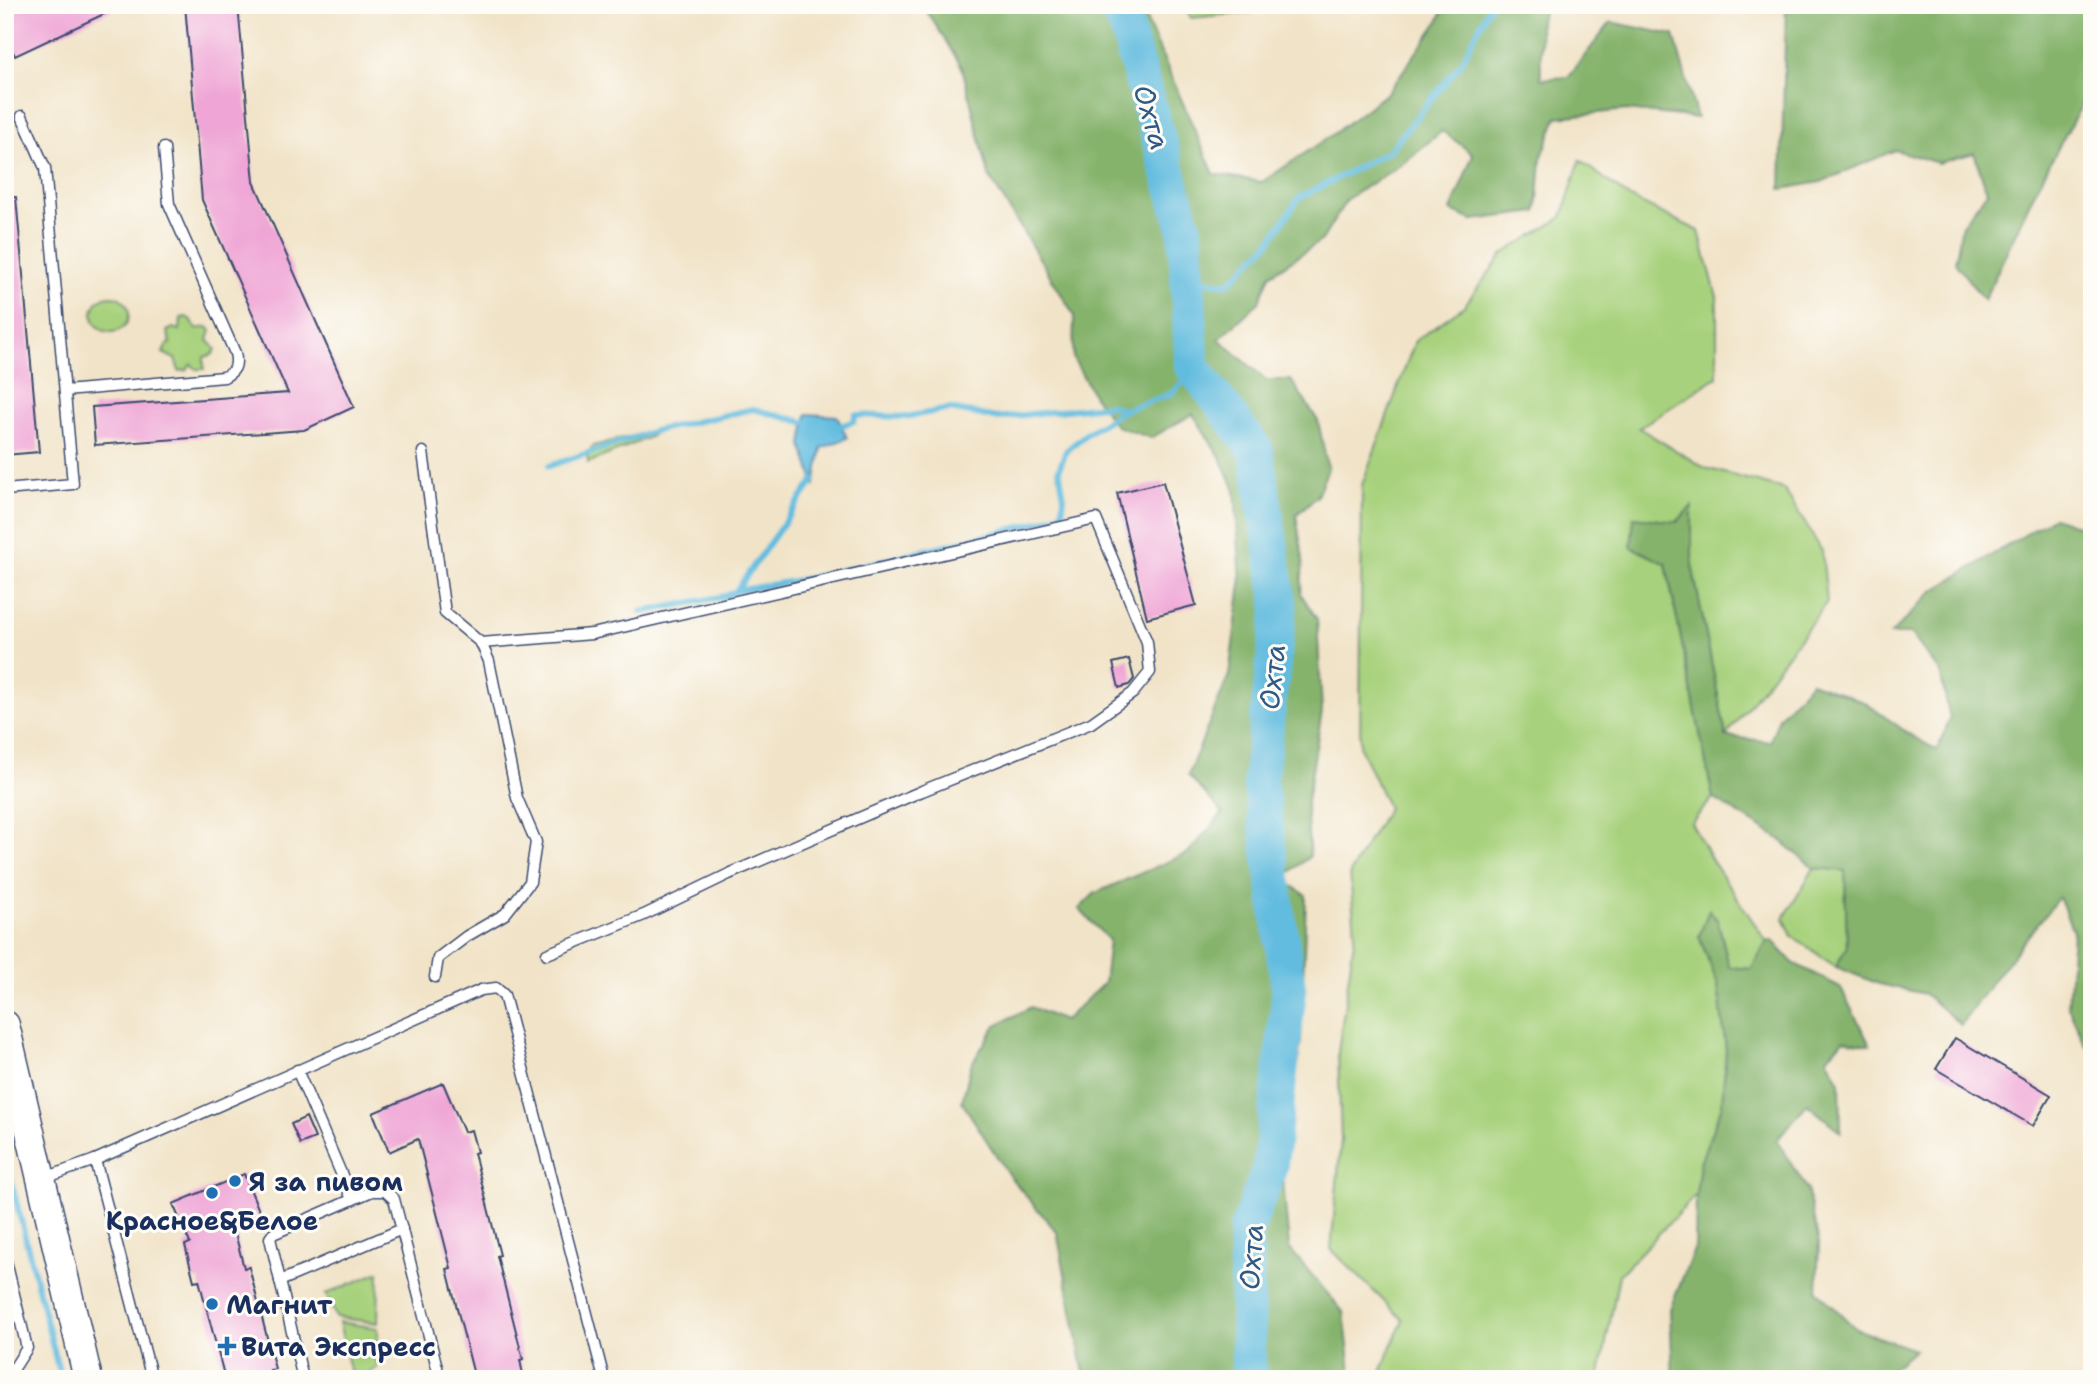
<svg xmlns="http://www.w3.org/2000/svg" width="2097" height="1384" font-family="'Shantell Sans',sans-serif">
<rect width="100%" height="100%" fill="#fdfcf7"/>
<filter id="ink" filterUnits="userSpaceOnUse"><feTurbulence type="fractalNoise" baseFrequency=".0143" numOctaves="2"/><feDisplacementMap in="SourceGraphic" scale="14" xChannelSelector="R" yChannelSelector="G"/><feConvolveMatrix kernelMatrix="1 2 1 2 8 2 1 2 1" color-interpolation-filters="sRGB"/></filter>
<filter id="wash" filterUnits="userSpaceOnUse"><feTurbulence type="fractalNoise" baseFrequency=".00686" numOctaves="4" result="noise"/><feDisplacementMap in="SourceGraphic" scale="28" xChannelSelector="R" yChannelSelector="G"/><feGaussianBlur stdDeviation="1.57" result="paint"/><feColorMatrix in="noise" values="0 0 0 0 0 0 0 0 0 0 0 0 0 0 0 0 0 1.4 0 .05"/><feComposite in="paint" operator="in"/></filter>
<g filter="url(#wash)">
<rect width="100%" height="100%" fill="#f1e3c7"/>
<g fill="#a7d17c" stroke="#61806d" stroke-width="2">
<path d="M 1184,5 L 1270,5 L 1254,12 L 1191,18 Z"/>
<path d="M 1580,160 L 1630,198 L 1699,231 L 1717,297 L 1717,377 L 1639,428 L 1705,468 L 1784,489 L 1822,551 L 1827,602 L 1726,736 L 1692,565 L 1692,507 L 1677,522 L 1634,517 L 1666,564 L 1713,798 L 1691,823 L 1713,862 L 1767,942 L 1751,969 L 1729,967 L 1718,921 L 1699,936 L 1718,985 L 1726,1050 L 1722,1105 L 1700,1163 L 1696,1195 L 1619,1275 L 1599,1379 L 1378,1379 L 1403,1320 L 1331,1249 L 1341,1140 L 1338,1052 L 1355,933 L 1350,873 L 1388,808 L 1360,747 L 1362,485 L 1415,341 L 1464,306 L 1503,254 L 1562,217 Z"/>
<circle cx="111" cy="314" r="18"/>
<path d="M 186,317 L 191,320 L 196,329 L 208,327 L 211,331 L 208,340 L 216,349 L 212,355 L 204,357 L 204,369 L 196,369 L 191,364 L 187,370 L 179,371 L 175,359 L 163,353 L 166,346 L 171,343 L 167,331 L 173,328 L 180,330 L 181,318 Z"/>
<path d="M 654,431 L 652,436 L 588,463 L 587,454 L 593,446 Z"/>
<path d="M 1814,868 L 1845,870 L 1847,947 L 1836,967 L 1792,936 L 1784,918 Z"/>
<path d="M 379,1272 L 378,1323 L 336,1317 L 326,1294 Z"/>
<path d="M 339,1322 L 378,1328 L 377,1368 L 359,1379 L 352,1379 Z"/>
</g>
<g fill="#85b36c" stroke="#507165" stroke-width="2">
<path d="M 923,5 L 1140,5 L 1214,174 L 1262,182 L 1332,135 L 1388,92 L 1438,22 L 1445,5 L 1546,5 L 1540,21 L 1541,79 L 1568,77 L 1611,22 L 1674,35 L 1697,118 L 1627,110 L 1557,117 L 1541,159 L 1537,212 L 1472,220 L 1451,211 L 1473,154 L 1442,131 L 1402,164 L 1347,199 L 1322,240 L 1270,275 L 1259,302 L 1219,339 L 1266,380 L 1291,380 L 1318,421 L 1328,469 L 1317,496 L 1296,515 L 1303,559 L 1301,594 L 1317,619 L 1322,711 L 1306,807 L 1310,856 L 1281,879 L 1306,895 L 1301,1041 L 1282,1168 L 1289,1248 L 1344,1313 L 1352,1379 L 1085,1379 L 1057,1232 L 1010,1177 L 962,1102 L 971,1065 L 996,1025 L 1031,1007 L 1064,1021 L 1104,983 L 1109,940 L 1079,909 L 1095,893 L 1188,853 L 1223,813 L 1188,775 L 1229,675 L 1241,583 L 1235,490 L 1222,460 L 1193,414 L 1151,438 L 1116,426 L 1094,396 L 1073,358 L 1074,315 L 989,176 L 962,67 Z"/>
<path d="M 1786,5 L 2092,5 L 2092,86 L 2037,187 L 1984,300 L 1955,263 L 1962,225 L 1987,192 L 1974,153 L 1938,163 L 1895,150 L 1821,182 L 1781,189 Z"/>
<path d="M 1692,506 L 1692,565 L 1726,736 L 1770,742 L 1779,717 L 1811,682 L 1864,702 L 1912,736 L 1937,750 L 1950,719 L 1940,672 L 1911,634 L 1891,634 L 1933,591 L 2054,517 L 2092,531 L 2092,1048 L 2086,1046 L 2068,1007 L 2073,931 L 2059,897 L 1994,979 L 1961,1025 L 1925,994 L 1879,984 L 1836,967 L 1847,946 L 1845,871 L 1814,868 L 1778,838 L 1713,798 L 1666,564 L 1631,547 L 1634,517 L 1677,522 Z"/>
<path d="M 1709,910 L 1718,921 L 1729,967 L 1751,969 L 1767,942 L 1772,940 L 1793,963 L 1840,987 L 1870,1045 L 1843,1040 L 1827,1058 L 1840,1082 L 1841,1132 L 1807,1104 L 1777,1140 L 1807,1189 L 1819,1243 L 1817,1291 L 1856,1329 L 1915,1350 L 1890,1370 L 1845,1379 L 1673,1379 L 1670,1309 L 1695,1247 L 1696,1195 L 1700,1163 L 1722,1105 L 1726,1050 L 1718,985 L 1699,936 Z"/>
</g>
<path fill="#62bcdf" stroke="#3e769e" stroke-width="2" d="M 807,414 L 837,416 L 847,438 L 822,448 L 815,484 L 802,445 Z"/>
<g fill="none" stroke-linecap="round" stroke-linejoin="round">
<g stroke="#62bcdf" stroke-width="6">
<path d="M 1186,257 L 1197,280 L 1228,284 L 1269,243 L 1299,198 L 1389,151 L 1461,63 L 1490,5"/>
<path d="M 835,428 L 854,421 L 855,415 L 905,417 L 950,409 L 997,418 L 1111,405 L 1124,410"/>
<path d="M 549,466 L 654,431 L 753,409 L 811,424"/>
<path d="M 736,591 L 810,578 L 1033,524 L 1062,514 L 1064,497 L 1059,469 L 1066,451 L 1086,434 L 1124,410 L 1171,394 L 1182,383 L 1199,375"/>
<path d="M 641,612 L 726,596 L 736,591 L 814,480"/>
<path d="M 5,1157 L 61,1379"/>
</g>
<path stroke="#62bcdf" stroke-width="35" d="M 1110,5 L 1124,19 L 1185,230 L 1192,366 L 1256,450 L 1280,605 L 1260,782 L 1289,992 L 1270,1167 L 1246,1231 L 1249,1379"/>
</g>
<g id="blocks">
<g fill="#efa5d6">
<path d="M 5,5 L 123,5 L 15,56 L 5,36 Z"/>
<path d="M 185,5 L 238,5 L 254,182 L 354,407 L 304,430 L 95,445 L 92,407 L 288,393 L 202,200 Z"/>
<path d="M 16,197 L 39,452 L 5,455 L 5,198 Z"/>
<path d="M 1163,482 L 1196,605 L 1147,618 L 1117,493 Z"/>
<path d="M 1129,659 L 1134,679 L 1129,685 L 1119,688 L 1113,663 Z"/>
<path d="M 1955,1038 L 2051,1095 L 2033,1126 L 1936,1069 Z"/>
<path d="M 443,1083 L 464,1132 L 471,1130 L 477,1152 L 474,1153 L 500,1255 L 497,1256 L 523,1359 L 520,1360 L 524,1379 L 475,1379 L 447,1269 L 451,1268 L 418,1139 L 389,1152 L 373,1113 Z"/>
<path d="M 306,1117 L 315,1138 L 300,1144 L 291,1124 Z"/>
<path d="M 244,1174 L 260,1213 L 233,1225 L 244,1268 L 249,1267 L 275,1369 L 270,1370 L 272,1379 L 225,1379 L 199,1280 L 194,1281 L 185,1245 L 190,1243 L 173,1204 Z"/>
</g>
</g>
</g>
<g filter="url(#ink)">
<use href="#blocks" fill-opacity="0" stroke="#3b4a6e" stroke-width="2"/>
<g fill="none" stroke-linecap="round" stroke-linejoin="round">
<g stroke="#3b4a6e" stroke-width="13">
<g id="service">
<path d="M 65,391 L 224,377 C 235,371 238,366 235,353 L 169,204 L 164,148"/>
<path d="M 423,452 L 445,613 L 481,643 L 592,634 L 1096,519 L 1147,642 L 1150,672 L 1133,693 L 1091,723 L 922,791 L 729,874 L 644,915 L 547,954"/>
<path d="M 5,490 L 73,484 L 45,168 L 22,116"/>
<path d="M 435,977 L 438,958 L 467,936 L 505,914 L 530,882 L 536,842 L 517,798 L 489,661 L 481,643"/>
<path d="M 297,1070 L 352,1199"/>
<path d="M 95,1160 L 152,1379"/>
<path d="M 42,1179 L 95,1160 L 481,990 L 496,988 L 504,995 L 604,1379"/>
<path d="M 5,1257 L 27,1348 L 7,1379"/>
<path d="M 280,1281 L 402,1229"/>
<path d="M 303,1379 L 270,1238 L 273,1234 L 372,1191 L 385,1191 L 394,1199 L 440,1379"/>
</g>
</g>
<g stroke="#3b4a6e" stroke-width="31">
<path id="tertiary" d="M 5,1025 L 88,1379"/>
</g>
<use href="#service" stroke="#fff" stroke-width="10"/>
<use href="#tertiary" stroke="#fff" stroke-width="28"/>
</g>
</g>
<g fill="#1f6fb2" stroke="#fdfcf7" stroke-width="2.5">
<circle cx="235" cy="1181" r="7"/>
<circle cx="212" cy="1193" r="7"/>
<circle cx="212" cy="1304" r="7"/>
<path d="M223.5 1335.5h7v7h7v7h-7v7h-7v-7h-7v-7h7z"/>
</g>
<g text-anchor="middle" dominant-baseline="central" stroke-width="6" stroke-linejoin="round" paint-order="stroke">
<g font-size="26" font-weight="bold" fill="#1b2f5e" stroke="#fdfcf7" text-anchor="start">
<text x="249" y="1181">Я за пивом</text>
<text x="212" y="1220" text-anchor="middle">Красное&amp;Белое</text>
<text x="226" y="1304">Магнит</text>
<text x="241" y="1346">Вита Экспресс</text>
</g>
<g font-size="28" font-style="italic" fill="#305985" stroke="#fdfcf7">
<text transform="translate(1152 117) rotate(74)">Охта</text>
<text transform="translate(1272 677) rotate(-84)">Охта</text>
<text transform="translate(1251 1257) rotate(-86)">Охта</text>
</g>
</g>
<rect width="2097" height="1384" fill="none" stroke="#fdfcf7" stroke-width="28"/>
</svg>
